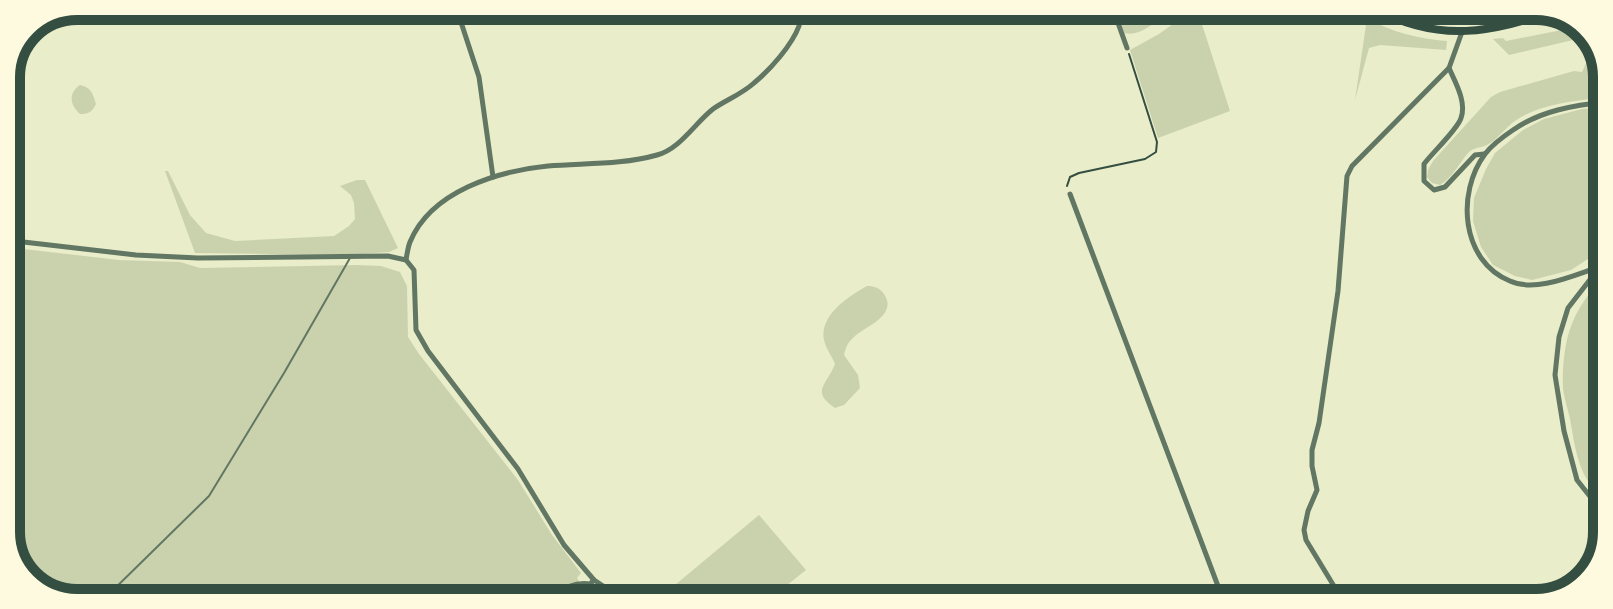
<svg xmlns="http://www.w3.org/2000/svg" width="1613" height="609" font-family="'Archivo Narrow',sans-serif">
<rect width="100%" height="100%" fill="#e9edc9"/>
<g fill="#cad2ad">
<path d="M 1115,9 L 1162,9 L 1164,16 C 1152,24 1139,37 1124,33 Z"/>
<path d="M 1194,9 L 1197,9 L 1230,111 L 1158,138 L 1130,50 L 1159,34 Z"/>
<path d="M 1405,10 L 1522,10 L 1461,25 L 1441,19 L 1417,17 L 1405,12 Z"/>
<path d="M 1367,18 C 1391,32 1419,39 1447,41 L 1446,50 L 1380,45 L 1369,48 L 1355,100 Z"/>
<path d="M 1582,26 L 1592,33 L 1607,72 L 1607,97 C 1576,101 1541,103 1515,121 C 1506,127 1496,141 1487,145 C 1480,148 1475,147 1469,152 C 1459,163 1453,177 1440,185 L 1432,183 L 1427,177 L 1428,170 L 1433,161 L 1491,97 L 1500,92 L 1574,71 L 1582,72 L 1595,44 L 1573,40 L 1509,55 L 1493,39 L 1503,38 L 1506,41 Z"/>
<path d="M 80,85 C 91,87 93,94 96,104 C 92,112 89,114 80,114 C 70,105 68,93 80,85 Z"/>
<path d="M 1607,107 L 1605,248 L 1571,270 L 1532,280 L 1515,276 L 1493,265 L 1481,247 L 1473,221 L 1474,198 L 1486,169 L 1495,153 L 1523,130 L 1544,119 L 1582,109 Z"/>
<path d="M 165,171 L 168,171 L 190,215 L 206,233 L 235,241 L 334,236 L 349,226 L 355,219 L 354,203 L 351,195 L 340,186 L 357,180 L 365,180 L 398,248 L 389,252 L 350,255 L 195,253 Z"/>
<path d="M 6,247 L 119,260 L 180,262 L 200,268 L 357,265 L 381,266 L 400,272 L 407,286 L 408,337 L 419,354 L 518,480 L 552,535 L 581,573 L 577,578 L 592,601 L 54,599 L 21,576 L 6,537 Z"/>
<path d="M 1605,274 L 1604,497 C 1578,481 1575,445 1570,419 C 1568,409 1564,398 1563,388 C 1562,370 1564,349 1569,332 C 1576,309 1590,292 1605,274 Z"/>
<path d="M 867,286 C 874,286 880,288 884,294 C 899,316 863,327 853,338 C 847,343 846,348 844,355 L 858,375 L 860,388 L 844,405 L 835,408 C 810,391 827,385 835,364 C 832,356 826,349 824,340 C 819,315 849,296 867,286 Z"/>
<path d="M 759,515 L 806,570 L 767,601 L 657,600 Z"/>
</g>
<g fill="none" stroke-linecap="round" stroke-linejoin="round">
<path stroke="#344e41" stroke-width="2" d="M 1067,186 L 1070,177 L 1079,173 L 1145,159 L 1156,152 L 1157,142 L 1129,54"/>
<path stroke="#617663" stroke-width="2" d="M 104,599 L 209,496 L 284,373 L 350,258"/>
<g stroke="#617663" stroke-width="5">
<path d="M 456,7 L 479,77 L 493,177"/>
<path d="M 1113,9 L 1127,48"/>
<path d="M 1449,68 C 1455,82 1467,102 1461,118 C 1458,129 1432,153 1424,164 L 1424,181 L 1434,190 L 1445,187 L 1475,155 L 1484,154"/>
<path d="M 1070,194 L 1224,602"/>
<path d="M 6,240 L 136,255 L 198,258 L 388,256 L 406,260"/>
<path d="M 1605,263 L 1599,267 C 1574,275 1536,293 1510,281 C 1461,261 1456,193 1485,154 C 1492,145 1504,136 1513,130 C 1540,111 1574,105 1607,102"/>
<path d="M 1599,268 L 1568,308 L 1559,337 L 1555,375 L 1564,431 L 1577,480 L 1592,499 L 1603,508"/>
<path d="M 545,600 C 560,591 573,581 590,584 L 594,580"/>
<path d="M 626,601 L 594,580 L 564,545 L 518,469 L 428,351 L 416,330 L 414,270 L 406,260 C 407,254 408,247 410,242 C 431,191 498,171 548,166 C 584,163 622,165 657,155 C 680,149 695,123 713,109 C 726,100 742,94 754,83 C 770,70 792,45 799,26 C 800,21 800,14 799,8"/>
<path d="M 1342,602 L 1340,596 L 1306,540 L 1304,530 L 1308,511 L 1317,490 L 1312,466 L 1312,450 L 1319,423 L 1338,291 L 1347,176 L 1352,166 L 1449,68 L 1462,32"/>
</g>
<g stroke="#344e41" stroke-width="8">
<path d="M 1375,9 C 1441,44 1491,32 1558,10"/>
<path d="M 1548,599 L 1596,565"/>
</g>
</g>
<path d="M0 0H1613V609H0ZM77 20H1536A57 57 0 0 1 1593 77V532A57 57 0 0 1 1536 589H77A57 57 0 0 1 20 532V77A57 57 0 0 1 77 20Z" fill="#fefae0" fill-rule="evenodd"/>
<path fill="none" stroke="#344e41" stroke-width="10" d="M77 20H1536A57 57 0 0 1 1593 77V532A57 57 0 0 1 1536 589H77A57 57 0 0 1 20 532V77A57 57 0 0 1 77 20Z"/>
</svg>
